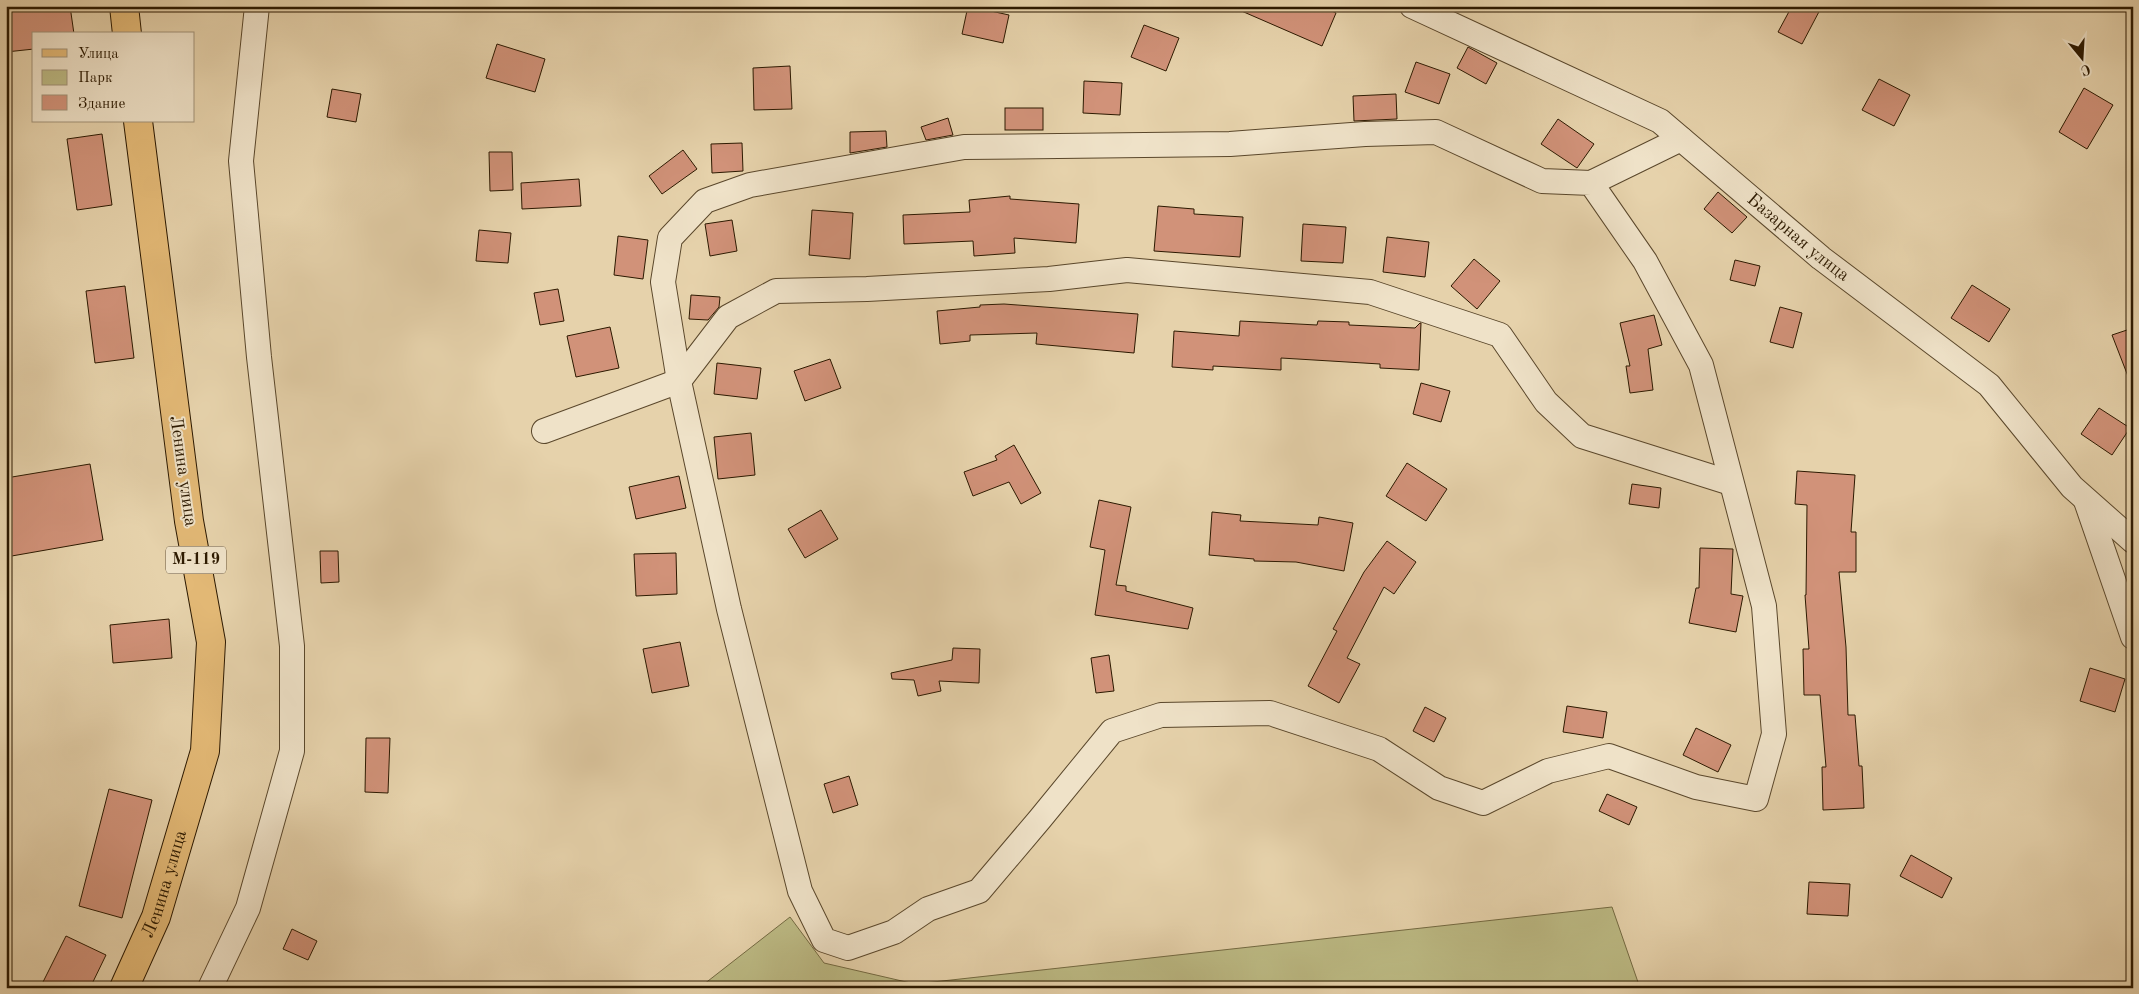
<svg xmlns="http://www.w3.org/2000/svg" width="2139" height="994" font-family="'Old Standard TT',serif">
<rect width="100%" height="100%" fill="#e6d2ab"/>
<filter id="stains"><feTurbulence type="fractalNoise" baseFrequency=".004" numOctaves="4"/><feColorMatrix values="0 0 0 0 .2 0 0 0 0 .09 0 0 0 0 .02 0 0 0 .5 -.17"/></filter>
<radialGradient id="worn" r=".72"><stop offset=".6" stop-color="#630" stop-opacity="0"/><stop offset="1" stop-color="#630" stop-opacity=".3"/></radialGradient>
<path fill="#bcba84" stroke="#746a42" d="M 1612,907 L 1640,988 L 699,988 L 790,917 L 824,963 L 915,984 Z"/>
<g fill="#d19279" stroke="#2c1900">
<path d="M 32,6 L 70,6 L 74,34 L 34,34 L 34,49 L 6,52 L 6,9 Z"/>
<path d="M 968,6 L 1009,15 L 1003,43 L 962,34 Z"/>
<path d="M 1230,6 L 1322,6 L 1336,13 L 1322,46 Z"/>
<path d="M 1792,6 L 1822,6 L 1802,44 L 1778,32 Z"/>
<path d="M 1144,25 L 1179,38 L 1166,71 L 1131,57 Z"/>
<path d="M 497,44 L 545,59 L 535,92 L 486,78 Z"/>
<path d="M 1468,47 L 1497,63 L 1486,84 L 1457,68 Z"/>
<path d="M 1416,62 L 1450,74 L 1439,104 L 1405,92 Z"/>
<path d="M 790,66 L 792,109 L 754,110 L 753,68 Z"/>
<path d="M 1879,79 L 1910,95 L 1894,126 L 1862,110 Z"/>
<path d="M 1084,81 L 1122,83 L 1120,115 L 1083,113 Z"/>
<path d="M 2084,88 L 2113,105 L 2087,149 L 2059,132 Z"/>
<path d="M 332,89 L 361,94 L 356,122 L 327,117 Z"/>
<path d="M 1396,94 L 1397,119 L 1354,121 L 1353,96 Z"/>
<rect x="1005" y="108" width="38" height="22"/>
<path d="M 948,118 L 953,135 L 926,140 L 921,127 Z"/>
<path d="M 1558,119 L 1594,144 L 1577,168 L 1541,144 Z"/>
<path d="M 886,131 L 887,147 L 850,153 L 850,132 Z"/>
<path d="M 102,134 L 112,205 L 77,210 L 67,139 Z"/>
<path d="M 742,143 L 743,171 L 712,173 L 711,144 Z"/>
<path d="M 683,150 L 697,169 L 662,194 L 649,176 Z"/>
<path d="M 489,152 L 512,152 L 513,190 L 490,191 Z"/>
<path d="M 579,179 L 581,206 L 522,209 L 521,183 Z"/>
<path d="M 1718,192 L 1747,217 L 1732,233 L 1704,209 Z"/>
<path d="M 1010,196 L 1010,199 L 1079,204 L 1076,243 L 1014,238 L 1015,253 L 974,256 L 973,241 L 904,244 L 903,215 L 970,212 L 969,200 Z"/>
<path d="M 1158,206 L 1194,209 L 1194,214 L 1243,217 L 1240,257 L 1154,251 Z"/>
<path d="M 812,210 L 853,213 L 850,259 L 809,255 Z"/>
<path d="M 732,220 L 737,251 L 710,256 L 705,224 Z"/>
<path d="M 1303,224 L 1346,227 L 1343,263 L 1301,261 Z"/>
<path d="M 479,230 L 511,233 L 508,263 L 476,261 Z"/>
<path d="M 618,236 L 648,240 L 643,279 L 614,275 Z"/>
<path d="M 1387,237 L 1429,242 L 1425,277 L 1383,272 Z"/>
<path d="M 1474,259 L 1500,281 L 1477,309 L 1451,286 Z"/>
<path d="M 1735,260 L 1760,266 L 1755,286 L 1730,280 Z"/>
<path d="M 1972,285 L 2010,309 L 1989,342 L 1951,318 Z"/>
<path d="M 125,286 L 134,358 L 95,363 L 86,291 Z"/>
<path d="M 558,289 L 564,321 L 540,325 L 534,293 Z"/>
<path d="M 691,295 L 720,297 L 719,307 L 708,320 L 689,319 Z"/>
<path d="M 1004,304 L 1138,314 L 1134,353 L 1036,344 L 1037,333 L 970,335 L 970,341 L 940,344 L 937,311 L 980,307 L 980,305 Z"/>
<path d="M 1780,307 L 1802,313 L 1793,348 L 1770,342 Z"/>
<path d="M 1654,315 L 1662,345 L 1648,349 L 1653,390 L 1630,393 L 1626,366 L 1630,366 L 1620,323 Z"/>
<path d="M 1240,321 L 1317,325 L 1318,321 L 1349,322 L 1349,325 L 1415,328 L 1420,323 L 1421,323 L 1419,370 L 1380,368 L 1380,364 L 1281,358 L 1281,370 L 1213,366 L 1213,370 L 1172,367 L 1174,331 L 1239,336 Z"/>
<path d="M 610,327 L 619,368 L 576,377 L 567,336 Z"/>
<path d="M 2133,328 L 2133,384 L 2131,384 L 2112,335 Z"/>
<path d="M 830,359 L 841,388 L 805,401 L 794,371 Z"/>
<path d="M 717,363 L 761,368 L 757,399 L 714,394 Z"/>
<path d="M 1421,383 L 1450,391 L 1441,422 L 1413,414 Z"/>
<path d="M 2099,408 L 2130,428 L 2112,455 L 2081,434 Z"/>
<path d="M 751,433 L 755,475 L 718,479 L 714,437 Z"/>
<path d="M 1014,445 L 1041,493 L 1021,504 L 1009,482 L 973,496 L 964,472 L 997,460 L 995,456 Z"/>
<path d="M 1407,463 L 1447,489 L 1426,521 L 1386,496 Z"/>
<path d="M 90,464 L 103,540 L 6,557 L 6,478 Z"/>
<path d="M 1797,471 L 1855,475 L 1851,532 L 1856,532 L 1856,572 L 1839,572 L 1846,647 L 1848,715 L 1855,715 L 1859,766 L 1862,766 L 1864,808 L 1823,810 L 1822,767 L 1826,767 L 1820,695 L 1804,695 L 1803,649 L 1809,649 L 1805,595 L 1806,595 L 1807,505 L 1795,504 Z"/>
<path d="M 679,476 L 686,508 L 636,519 L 629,487 Z"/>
<path d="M 1632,484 L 1661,488 L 1659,508 L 1629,504 Z"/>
<path d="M 1099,500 L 1131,507 L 1116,585 L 1126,586 L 1126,591 L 1193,608 L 1188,629 L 1095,615 L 1105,550 L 1090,547 Z"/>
<path d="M 821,510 L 838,539 L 805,558 L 788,529 Z"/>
<path d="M 1212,512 L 1241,515 L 1240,521 L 1318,525 L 1319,517 L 1353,523 L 1344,571 L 1296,562 L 1254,561 L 1254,559 L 1209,555 Z"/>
<path d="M 1387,541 L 1416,562 L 1394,594 L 1384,587 L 1347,658 L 1360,664 L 1339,703 L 1308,686 L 1337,631 L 1333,629 L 1364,572 Z"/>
<path d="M 1700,548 L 1733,549 L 1731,594 L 1743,596 L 1736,632 L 1689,623 L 1696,588 L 1699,588 Z"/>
<path d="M 320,551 L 338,551 L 339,582 L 321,583 Z"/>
<path d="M 676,553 L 677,594 L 636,596 L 634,554 Z"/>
<path d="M 169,619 L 172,658 L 113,663 L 110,625 Z"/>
<path d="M 680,642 L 689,686 L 652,693 L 643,649 Z"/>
<path d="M 953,648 L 980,649 L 979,683 L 939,681 L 941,691 L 918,696 L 914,680 L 892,679 L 891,673 L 952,660 Z"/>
<path d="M 1109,655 L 1114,691 L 1096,693 L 1091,658 Z"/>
<path d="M 2090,668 L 2125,679 L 2115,712 L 2080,701 Z"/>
<path d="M 1567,706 L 1607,712 L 1603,738 L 1563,732 Z"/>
<path d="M 1425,707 L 1446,718 L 1434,742 L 1413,731 Z"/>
<path d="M 1696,728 L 1731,745 L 1718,772 L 1683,755 Z"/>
<path d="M 366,738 L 390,738 L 388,793 L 365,792 Z"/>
<path d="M 849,776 L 858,805 L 833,813 L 824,784 Z"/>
<path d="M 109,789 L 152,800 L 122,918 L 79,906 Z"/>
<path d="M 1607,794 L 1637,807 L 1629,825 L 1599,811 Z"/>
<path d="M 1911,855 L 1952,878 L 1942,898 L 1900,876 Z"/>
<path d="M 1809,882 L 1850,884 L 1848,916 L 1807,914 Z"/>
<path d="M 292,929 L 317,941 L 308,960 L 283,949 Z"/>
<path d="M 66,936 L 106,955 L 90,988 L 40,988 Z"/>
</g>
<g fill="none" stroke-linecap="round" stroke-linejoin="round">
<g stroke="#5a472b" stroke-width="26">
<g id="minor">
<path id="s1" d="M 1412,6 L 1660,121 L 1821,258 L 1989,385 L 2072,487 L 2133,541"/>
<path d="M 1591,183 L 1645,261 L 1701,365 L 1764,606 L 1774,734 L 1756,799 L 1696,787 L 1609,756 L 1548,771 L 1483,803 L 1439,788 L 1379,749 L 1270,713 L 1161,715 L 1112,731 L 1040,819 L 979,891 L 928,909 L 894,932 L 848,948 L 824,940 L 800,891 L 729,609 L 679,381 L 663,282 L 670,238 L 705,201 L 750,185 L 964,147 L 1230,144 L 1365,134 L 1436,132 L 1542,181 L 1591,183 L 1681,139"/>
<path d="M 544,431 L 679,381 L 728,317 L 776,291 L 867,289 L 1049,279 L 1127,270 L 1370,292 L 1500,335 L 1546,402 L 1582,436 L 1731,483"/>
<path d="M 2086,501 L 2133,637"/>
<path d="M 210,988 L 248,908 L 292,751 L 292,646 L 259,357 L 241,161 L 257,6"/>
</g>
</g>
<g stroke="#2c1900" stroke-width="30">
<g id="major">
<path d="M 124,6 L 127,34"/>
<path id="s2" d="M 124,988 L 156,917 L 205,751 L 211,642 L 189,521 L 138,121"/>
</g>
</g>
<use href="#minor" stroke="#efe2c8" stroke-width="24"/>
<use href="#major" stroke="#e3b976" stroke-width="28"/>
</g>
<g text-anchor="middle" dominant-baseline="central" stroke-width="4" stroke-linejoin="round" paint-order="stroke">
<rect fill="#efe2c8" stroke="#66553c" stroke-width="1" x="166" y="546.5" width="60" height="27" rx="4"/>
<g font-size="16" font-weight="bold" fill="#2c1900">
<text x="196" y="560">М-119</text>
</g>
<g font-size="18" fill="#2c1900" stroke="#efe2c8">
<text stroke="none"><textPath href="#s1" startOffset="454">Базарная улица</textPath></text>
<text transform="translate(183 471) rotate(82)">Ленина улица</text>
<text stroke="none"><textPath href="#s2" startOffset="112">Ленина улица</textPath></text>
</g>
</g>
<rect width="2139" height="994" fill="none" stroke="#e6d2ab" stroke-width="25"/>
<rect x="8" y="8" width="2124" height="979" fill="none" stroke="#2c1900" stroke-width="2.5"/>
<rect x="12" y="12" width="2114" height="969" fill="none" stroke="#2c1900"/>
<rect x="32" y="32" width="162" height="90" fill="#efe2c8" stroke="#a19278"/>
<rect x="42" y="49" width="25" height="8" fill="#e3b976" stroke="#a19278"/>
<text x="78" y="58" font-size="15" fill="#2c1900">Улица</text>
<rect x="42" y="70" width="25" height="15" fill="#bcba84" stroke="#a19278"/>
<text x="78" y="82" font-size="15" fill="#2c1900">Парк</text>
<rect x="42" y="95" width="25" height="15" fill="#d19279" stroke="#a19278"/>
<text x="78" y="108" font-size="15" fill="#2c1900">Здание</text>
<g transform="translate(2082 58) rotate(162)" stroke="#efe2c8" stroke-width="4" paint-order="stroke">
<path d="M0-4L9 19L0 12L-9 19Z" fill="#2c1900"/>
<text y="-8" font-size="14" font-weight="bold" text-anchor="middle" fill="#2c1900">С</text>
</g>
<rect width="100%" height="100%" filter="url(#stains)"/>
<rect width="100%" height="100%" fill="url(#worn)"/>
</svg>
